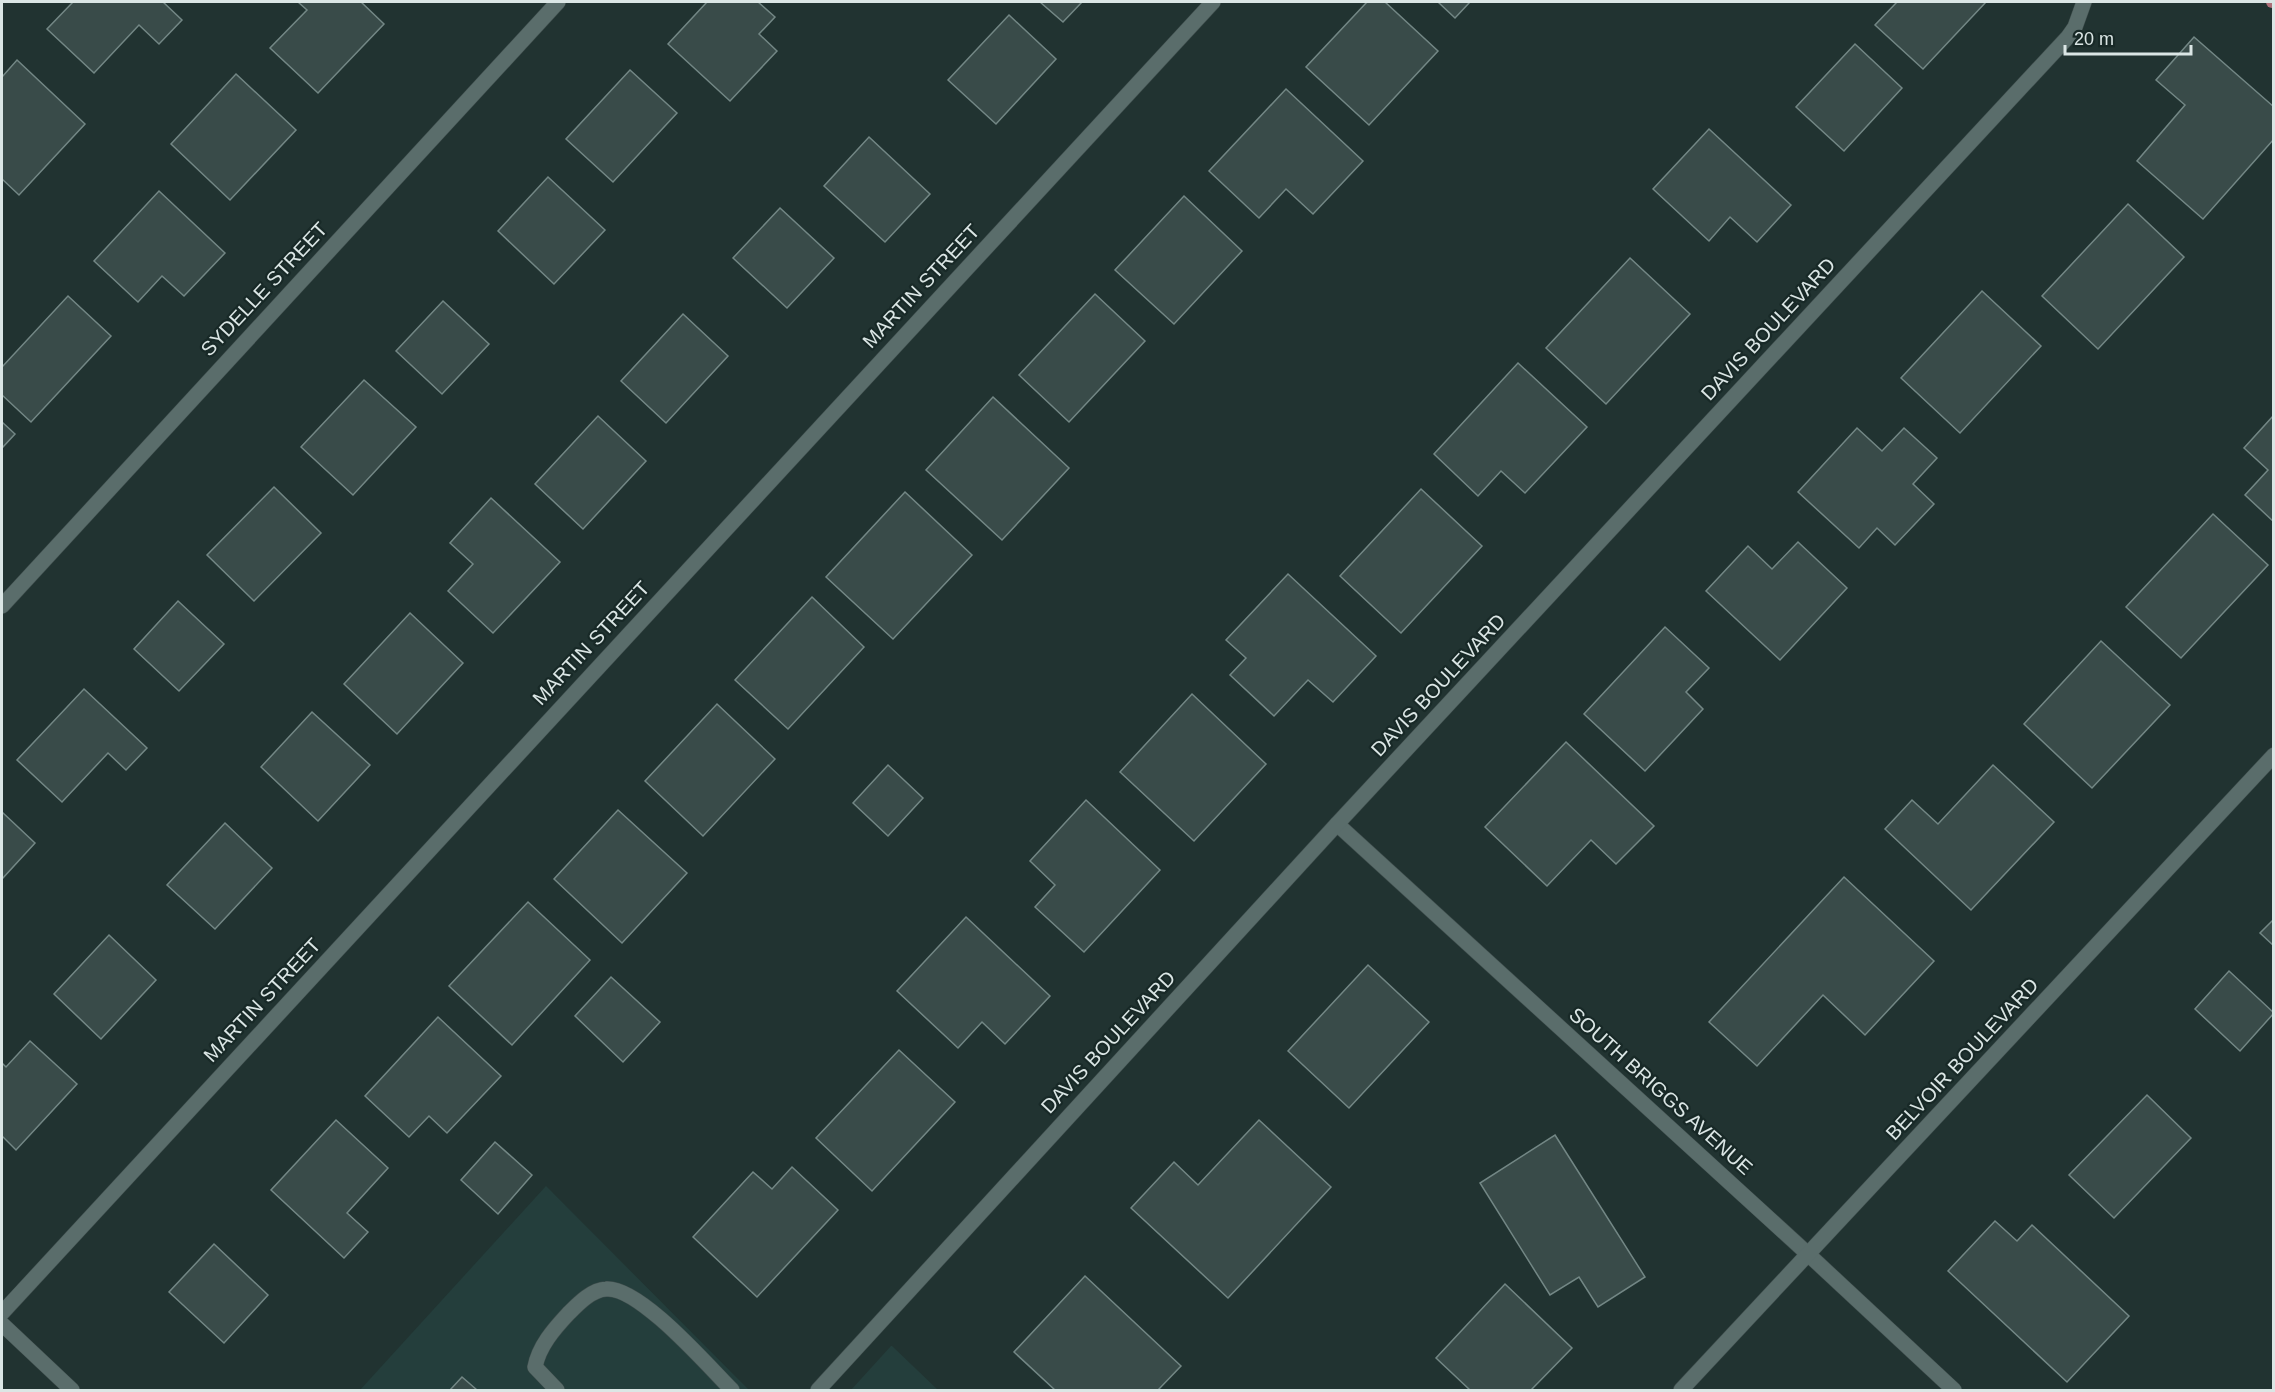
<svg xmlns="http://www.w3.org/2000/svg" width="2275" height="1392" font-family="Helvetica,sans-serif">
<rect width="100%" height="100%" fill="#213331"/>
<g fill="#243e3c">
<path d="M 546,1186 L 749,1390 L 360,1390 Z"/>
<path d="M 891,1346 L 892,1346 L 938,1390 L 851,1390 Z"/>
</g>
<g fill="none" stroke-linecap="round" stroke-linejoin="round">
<path stroke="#ae6e78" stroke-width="12" d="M 2272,2 L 2274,2"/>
</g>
<g fill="#394b49" stroke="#738785" stroke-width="1.5">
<path d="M 73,2 L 163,2 L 182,20 L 159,44 L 139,25 L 94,73 L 47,29 Z"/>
<path d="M 298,2 L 361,2 L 384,24 L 318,93 L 270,48 L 307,10 Z"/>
<path d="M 707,2 L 758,2 L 775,17 L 759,34 L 777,51 L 730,101 L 668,44 Z"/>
<path d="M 1040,2 L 1082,2 L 1063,22 Z"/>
<path d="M 1367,2 L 1385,2 L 1438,51 L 1369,125 L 1306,67 Z"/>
<path d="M 1438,2 L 1470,2 L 1455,18 Z"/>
<path d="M 1897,2 L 1986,2 L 1923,69 L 1875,25 Z"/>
<path d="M 1009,15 L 1056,59 L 996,124 L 948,80 Z"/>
<path d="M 2194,37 L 2274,107 L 2274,139 L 2203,219 L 2137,161 L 2185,105 L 2156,80 Z"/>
<path d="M 1855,44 L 1902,88 L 1844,151 L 1796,107 Z"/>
<path d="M 17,60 L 85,124 L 19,195 L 2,179 L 2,77 Z"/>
<path d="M 630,70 L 677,113 L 613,182 L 566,139 Z"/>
<path d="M 236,74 L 296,130 L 230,200 L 171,144 Z"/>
<path d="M 1286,89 L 1363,161 L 1313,214 L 1286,189 L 1259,218 L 1209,171 Z"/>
<path d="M 1709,129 L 1791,205 L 1757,242 L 1730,217 L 1709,241 L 1653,189 Z"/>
<path d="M 869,137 L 930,194 L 885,242 L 824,186 Z"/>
<path d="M 548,177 L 605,230 L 554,284 L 498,231 Z"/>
<path d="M 159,191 L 225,253 L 184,296 L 162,276 L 138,302 L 94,261 Z"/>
<path d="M 1184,196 L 1242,251 L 1174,324 L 1115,270 Z"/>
<path d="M 2128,204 L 2184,257 L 2098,349 L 2042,296 Z"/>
<path d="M 780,208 L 834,258 L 787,308 L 733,258 Z"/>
<path d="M 1630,258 L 1690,314 L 1606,404 L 1546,348 Z"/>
<path d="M 1982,291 L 2041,346 L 1960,433 L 1901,378 Z"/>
<path d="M 1095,294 L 1145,341 L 1069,422 L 1019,375 Z"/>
<path d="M 68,296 L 111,336 L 31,422 L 2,395 L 2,367 Z"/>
<path d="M 443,301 L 489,344 L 442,394 L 396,351 Z"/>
<path d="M 683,314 L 728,356 L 666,423 L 621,381 Z"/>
<path d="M 1518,363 L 1587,427 L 1525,493 L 1501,471 L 1478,496 L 1434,454 Z"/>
<path d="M 364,380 L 416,427 L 353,495 L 301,447 Z"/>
<path d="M 993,397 L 1069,468 L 1002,540 L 926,470 Z"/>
<path d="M 2274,415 L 2274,522 L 2245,495 L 2268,470 L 2244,448 Z"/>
<path d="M 598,416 L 646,461 L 583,529 L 535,484 Z"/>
<path d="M 2,422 L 15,434 L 2,448 Z"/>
<path d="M 1857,428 L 1882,451 L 1904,428 L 1937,458 L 1913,484 L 1934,504 L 1895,545 L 1877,528 L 1859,548 L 1798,492 Z"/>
<path d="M 274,487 L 321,533 L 254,601 L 207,555 Z"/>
<path d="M 1421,489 L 1482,546 L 1401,633 L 1340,576 Z"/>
<path d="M 905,492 L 972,555 L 893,639 L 826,577 Z"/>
<path d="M 491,498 L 560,562 L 493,633 L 448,591 L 473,564 L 450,543 Z"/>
<path d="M 2213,514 L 2268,565 L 2181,658 L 2126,607 Z"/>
<path d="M 1798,542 L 1847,588 L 1780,660 L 1706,591 L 1748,546 L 1772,569 Z"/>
<path d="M 1288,574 L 1376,656 L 1333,702 L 1308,680 L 1274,716 L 1230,675 L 1246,658 L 1226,640 Z"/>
<path d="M 812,597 L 864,647 L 788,729 L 735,680 Z"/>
<path d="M 178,601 L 224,644 L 179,691 L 134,649 Z"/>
<path d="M 410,613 L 463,663 L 397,734 L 344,684 Z"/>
<path d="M 1665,627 L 1709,668 L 1686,692 L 1703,709 L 1645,771 L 1584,714 Z"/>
<path d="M 2101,641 L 2170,705 L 2092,788 L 2024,724 Z"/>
<path d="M 84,689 L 147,748 L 126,770 L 108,753 L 62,802 L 17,760 Z"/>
<path d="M 1192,694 L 1266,764 L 1194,841 L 1120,772 Z"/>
<path d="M 717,704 L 775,759 L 703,836 L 645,781 Z"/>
<path d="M 312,712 L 370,765 L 318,821 L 261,767 Z"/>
<path d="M 1566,742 L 1654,826 L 1616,864 L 1591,840 L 1547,886 L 1485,827 Z"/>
<path d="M 888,765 L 923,798 L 888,836 L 853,803 Z"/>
<path d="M 1993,765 L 2054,822 L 1971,910 L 1885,829 L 1912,800 L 1938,824 Z"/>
<path d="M 1086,800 L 1160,870 L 1084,952 L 1035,907 L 1055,885 L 1030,861 Z"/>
<path d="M 618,810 L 687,873 L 622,943 L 554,879 Z"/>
<path d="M 2,812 L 35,843 L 2,879 Z"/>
<path d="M 225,823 L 272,868 L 215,929 L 167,885 Z"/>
<path d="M 1844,877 L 1934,961 L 1865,1035 L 1823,995 L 1757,1066 L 1709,1022 Z"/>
<path d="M 528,902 L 590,960 L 512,1045 L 449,986 Z"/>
<path d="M 966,917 L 1050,996 L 1005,1044 L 982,1022 L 958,1048 L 897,991 Z"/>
<path d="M 2274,919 L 2274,946 L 2260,933 Z"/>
<path d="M 109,935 L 156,980 L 101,1039 L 54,994 Z"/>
<path d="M 1368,965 L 1429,1022 L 1349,1108 L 1288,1051 Z"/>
<path d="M 2229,971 L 2274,1013 L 2240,1051 L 2195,1009 Z"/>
<path d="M 611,977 L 660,1022 L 623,1062 L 575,1016 Z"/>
<path d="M 438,1017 L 501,1076 L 447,1133 L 429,1116 L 409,1137 L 365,1096 Z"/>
<path d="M 30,1041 L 77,1084 L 16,1150 L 2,1136 L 2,1063 L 6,1067 Z"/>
<path d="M 899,1050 L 955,1102 L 872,1191 L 816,1138 Z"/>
<path d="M 2147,1095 L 2191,1138 L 2114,1218 L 2069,1175 Z"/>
<path d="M 336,1120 L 388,1168 L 347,1213 L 368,1232 L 344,1258 L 271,1190 Z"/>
<path d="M 1259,1120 L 1331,1187 L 1228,1298 L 1131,1208 L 1174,1162 L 1198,1185 Z"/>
<path d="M 1555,1135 L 1645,1277 L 1598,1307 L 1579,1277 L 1550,1295 L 1480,1183 Z"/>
<path d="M 495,1142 L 532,1175 L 498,1214 L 461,1180 Z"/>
<path d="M 792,1167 L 838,1210 L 757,1297 L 693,1237 L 753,1172 L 772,1189 Z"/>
<path d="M 1995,1221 L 2017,1241 L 2032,1225 L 2129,1316 L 2067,1382 L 1948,1271 Z"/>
<path d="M 214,1244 L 268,1295 L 224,1343 L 169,1292 Z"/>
<path d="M 1085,1276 L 1181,1366 L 1158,1390 L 1055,1390 L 1014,1352 Z"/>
<path d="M 1505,1284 L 1572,1348 L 1531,1390 L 1470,1390 L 1436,1358 Z"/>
<path d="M 462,1377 L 477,1390 L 450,1390 Z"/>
</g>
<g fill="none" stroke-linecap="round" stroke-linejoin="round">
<g stroke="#404f4e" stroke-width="16">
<path id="lane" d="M 557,1390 L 535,1367 C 539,1346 554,1329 568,1314 C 578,1304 591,1290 606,1289 C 639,1286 708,1366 732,1390"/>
</g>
<g stroke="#404f4e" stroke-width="16">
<g id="street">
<path d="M 2,606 L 558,2"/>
<path d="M 1337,824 L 1809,1255 L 1954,1390"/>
<path d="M 2,1313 L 1213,2"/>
<path d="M 818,1390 L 1337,824 L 2068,37 L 2075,27 L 2084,2"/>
<path d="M 1681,1390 L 2274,755"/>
</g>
</g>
<g stroke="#404f4e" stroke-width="16">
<path id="secondary" d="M 2,1324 L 72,1390"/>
</g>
<use href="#lane" stroke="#5a6d6b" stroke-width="15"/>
<use href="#street" stroke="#5a6d6b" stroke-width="15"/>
<use href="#secondary" stroke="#5a6d6b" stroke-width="15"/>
</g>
<g text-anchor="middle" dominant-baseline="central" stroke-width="4.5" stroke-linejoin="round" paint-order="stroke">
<g font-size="20" fill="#dbe6e5" stroke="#182927">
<text transform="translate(921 286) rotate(-47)">MARTIN STREET</text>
<text transform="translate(264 289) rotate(-47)">SYDELLE STREET</text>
<text transform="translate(1768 329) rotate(-47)">DAVIS BOULEVARD</text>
<text transform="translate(591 643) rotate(-47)">MARTIN STREET</text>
<text transform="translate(1438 685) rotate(-47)">DAVIS BOULEVARD</text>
<text transform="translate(262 1000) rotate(-47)">MARTIN STREET</text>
<text transform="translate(1108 1042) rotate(-47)">DAVIS BOULEVARD</text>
<text transform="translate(1962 1059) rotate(-47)">BELVOIR BOULEVARD</text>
<text transform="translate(1661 1091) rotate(42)">SOUTH BRIGGS AVENUE</text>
</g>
</g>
<rect width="2275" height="1392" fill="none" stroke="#dbe6e5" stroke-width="6"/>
<path d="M2065 45v9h126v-9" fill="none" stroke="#dbe6e5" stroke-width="3"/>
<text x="2074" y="45" font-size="18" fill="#dbe6e5" stroke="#182927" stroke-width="4.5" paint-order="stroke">20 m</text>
</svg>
